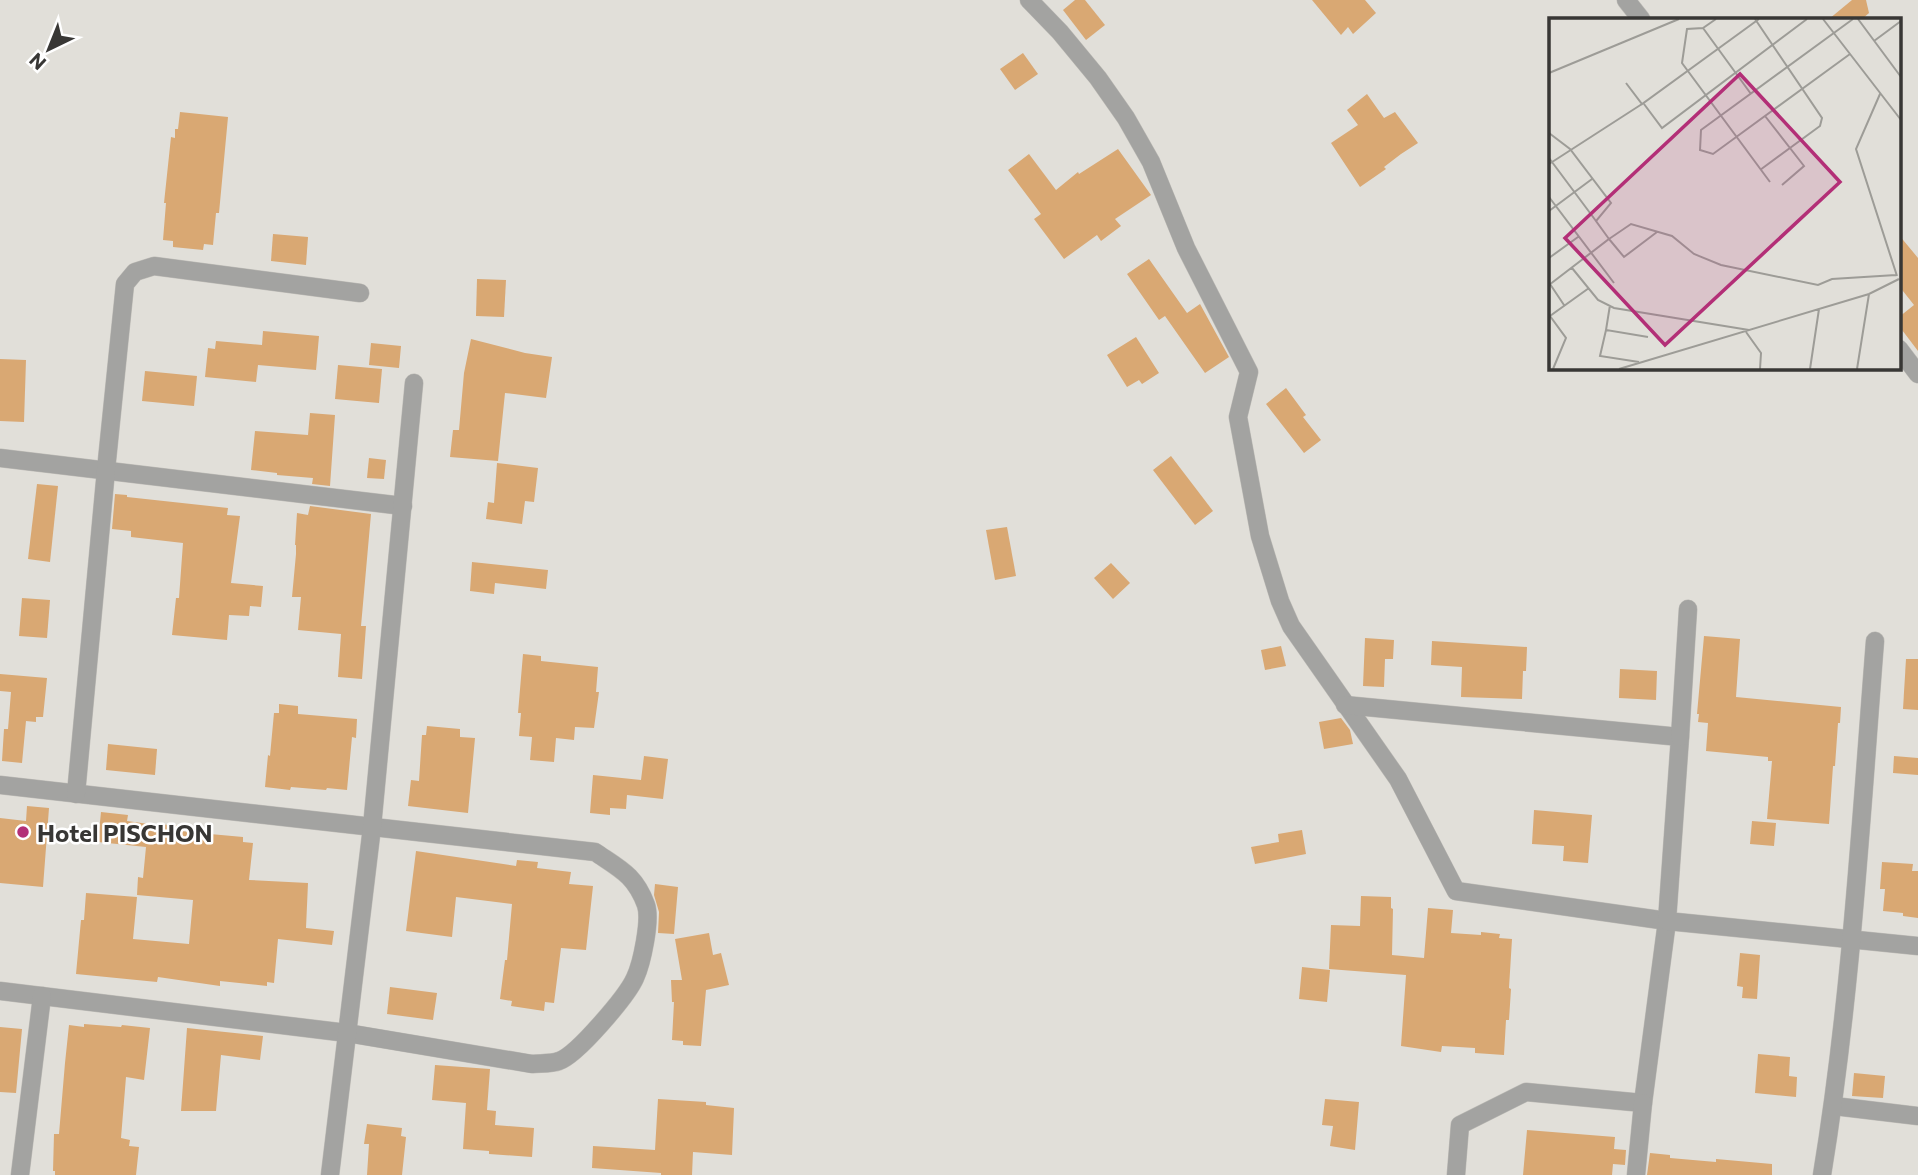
<svg xmlns="http://www.w3.org/2000/svg" width="1918" height="1175" font-family="Commissioner,sans-serif">
<rect width="100%" height="100%" fill="#e1dfd9"/>
<g fill="#d9a873">
<path d="M 1075,0 L 1085,0 L 1105,25 L 1086,40 L 1063,10 Z"/>
<path d="M 1312,0 L 1365,0 L 1376,13 L 1353,34 L 1348,27 L 1341,35 Z"/>
<path d="M 1852,0 L 1866,0 L 1869,13 L 1862,19 L 1829,19 Z"/>
<path d="M 1023,53 L 1038,74 L 1015,90 L 1000,69 Z"/>
<path d="M 1367,94 L 1384,118 L 1395,112 L 1418,143 L 1401,154 L 1384,167 L 1386,169 L 1360,187 L 1331,143 L 1358,125 L 1347,110 Z"/>
<path d="M 180,112 L 228,117 L 219,213 L 216,213 L 213,245 L 204,244 L 203,250 L 173,247 L 173,241 L 163,240 L 166,203 L 164,203 L 171,137 L 175,138 L 175,129 L 178,129 Z"/>
<path d="M 1118,149 L 1151,195 L 1115,219 L 1121,226 L 1101,241 L 1097,235 L 1064,259 L 1034,219 L 1041,214 L 1008,170 L 1029,154 L 1056,190 L 1078,172 L 1079,174 Z"/>
<path d="M 273,234 L 308,237 L 306,265 L 271,261 Z"/>
<path d="M 1899,235 L 1918,258 L 1918,351 L 1899,326 L 1899,317 L 1914,305 L 1899,286 Z"/>
<path d="M 1149,259 L 1187,313 L 1200,304 L 1229,357 L 1205,373 L 1165,316 L 1159,320 L 1127,274 Z"/>
<path d="M 477,279 L 506,280 L 504,317 L 476,316 Z"/>
<path d="M 263,331 L 319,336 L 316,370 L 258,365 L 256,382 L 205,377 L 208,348 L 215,349 L 216,341 L 262,345 Z"/>
<path d="M 1136,337 L 1159,373 L 1142,384 L 1139,380 L 1127,387 L 1107,355 Z"/>
<path d="M 471,339 L 525,353 L 552,357 L 546,398 L 505,393 L 498,461 L 450,457 L 453,430 L 459,430 L 464,373 Z"/>
<path d="M 371,343 L 401,346 L 399,368 L 369,365 Z"/>
<path d="M 0,359 L 26,360 L 24,422 L 0,421 Z"/>
<path d="M 338,365 L 382,369 L 379,403 L 335,399 Z"/>
<path d="M 145,371 L 197,376 L 194,406 L 142,401 Z"/>
<path d="M 1286,388 L 1306,415 L 1303,417 L 1321,440 L 1304,453 L 1266,404 Z"/>
<path d="M 310,413 L 335,415 L 330,486 L 312,484 L 313,478 L 277,475 L 277,473 L 251,470 L 255,431 L 308,435 Z"/>
<path d="M 1171,456 L 1213,511 L 1195,525 L 1153,470 Z"/>
<path d="M 369,458 L 386,460 L 384,479 L 367,478 Z"/>
<path d="M 497,463 L 538,468 L 534,502 L 525,501 L 522,524 L 486,519 L 488,502 L 494,503 Z"/>
<path d="M 37,484 L 58,486 L 50,562 L 28,559 Z"/>
<path d="M 115,494 L 127,495 L 127,497 L 228,508 L 227,515 L 240,516 L 231,583 L 263,586 L 261,607 L 250,606 L 249,616 L 229,615 L 227,640 L 172,635 L 176,598 L 179,598 L 183,543 L 131,537 L 131,531 L 112,529 Z"/>
<path d="M 310,506 L 371,514 L 361,626 L 366,626 L 362,679 L 338,677 L 341,634 L 298,630 L 301,597 L 292,597 L 296,554 L 296,545 L 295,545 L 297,513 L 308,515 Z"/>
<path d="M 1007,527 L 1016,576 L 995,580 L 986,530 Z"/>
<path d="M 472,562 L 548,570 L 546,589 L 495,583 L 494,594 L 470,591 Z"/>
<path d="M 1111,563 L 1130,583 L 1113,599 L 1094,578 Z"/>
<path d="M 22,598 L 50,600 L 47,638 L 19,636 Z"/>
<path d="M 1704,636 L 1740,639 L 1736,697 L 1841,707 L 1840,723 L 1838,723 L 1835,766 L 1833,766 L 1829,824 L 1767,819 L 1772,761 L 1768,761 L 1768,757 L 1706,751 L 1708,723 L 1698,722 L 1699,714 L 1697,714 Z"/>
<path d="M 1365,638 L 1394,640 L 1393,659 L 1385,659 L 1384,687 L 1363,686 Z"/>
<path d="M 1432,641 L 1527,647 L 1526,671 L 1523,671 L 1522,699 L 1461,697 L 1462,667 L 1431,665 Z"/>
<path d="M 1281,646 L 1286,666 L 1265,670 L 1261,650 Z"/>
<path d="M 523,654 L 541,656 L 541,661 L 598,667 L 596,692 L 599,692 L 594,728 L 575,727 L 574,740 L 556,738 L 554,762 L 530,760 L 532,737 L 519,736 L 521,713 L 518,713 Z"/>
<path d="M 1906,659 L 1918,659 L 1918,710 L 1903,709 Z"/>
<path d="M 1620,669 L 1657,671 L 1656,700 L 1619,698 Z"/>
<path d="M 0,674 L 47,678 L 43,717 L 36,717 L 36,722 L 26,721 L 22,763 L 2,761 L 4,729 L 8,729 L 11,692 L 0,691 Z"/>
<path d="M 279,704 L 298,706 L 298,714 L 357,719 L 356,738 L 352,737 L 347,790 L 327,788 L 326,790 L 291,787 L 290,790 L 265,787 L 268,755 L 270,756 L 274,713 L 279,713 Z"/>
<path d="M 1341,718 L 1350,730 L 1353,744 L 1324,749 L 1319,722 Z"/>
<path d="M 427,726 L 460,729 L 460,737 L 475,738 L 468,813 L 408,806 L 411,780 L 419,781 L 422,735 L 426,735 Z"/>
<path d="M 108,744 L 157,749 L 155,775 L 106,770 Z"/>
<path d="M 644,756 L 668,759 L 663,799 L 627,795 L 626,809 L 610,808 L 610,815 L 590,813 L 593,775 L 641,780 Z"/>
<path d="M 1894,756 L 1918,758 L 1918,775 L 1893,773 Z"/>
<path d="M 27,806 L 49,808 L 43,887 L 0,883 L 0,818 L 26,821 Z"/>
<path d="M 1534,810 L 1592,815 L 1588,863 L 1563,861 L 1564,846 L 1532,844 Z"/>
<path d="M 101,812 L 128,815 L 127,821 L 156,825 L 156,824 L 182,826 L 182,831 L 188,832 L 243,837 L 243,842 L 253,843 L 249,880 L 308,883 L 306,928 L 334,931 L 332,945 L 278,939 L 274,983 L 267,982 L 267,986 L 220,981 L 220,986 L 158,977 L 157,982 L 76,974 L 81,920 L 84,920 L 86,893 L 137,897 L 133,939 L 189,944 L 193,900 L 137,895 L 138,877 L 143,878 L 146,847 L 98,842 Z"/>
<path d="M 1752,821 L 1776,823 L 1774,846 L 1750,844 Z"/>
<path d="M 1302,830 L 1306,854 L 1255,864 L 1251,847 L 1279,842 L 1278,834 Z"/>
<path d="M 416,851 L 516,866 L 517,860 L 538,862 L 537,868 L 571,872 L 569,884 L 593,886 L 586,950 L 561,948 L 554,1003 L 545,1002 L 544,1011 L 511,1006 L 512,1001 L 500,999 L 505,960 L 507,960 L 512,904 L 456,897 L 452,937 L 406,931 Z"/>
<path d="M 1882,862 L 1913,864 L 1912,871 L 1918,871 L 1918,918 L 1903,916 L 1903,913 L 1883,911 L 1885,889 L 1880,889 Z"/>
<path d="M 655,884 L 678,887 L 674,934 L 658,933 L 659,912 L 654,895 Z"/>
<path d="M 1361,896 L 1391,897 L 1391,908 L 1393,909 L 1392,955 L 1424,958 L 1428,908 L 1453,910 L 1451,933 L 1481,935 L 1481,932 L 1500,934 L 1499,938 L 1512,939 L 1509,988 L 1511,989 L 1509,1020 L 1506,1020 L 1504,1055 L 1475,1053 L 1475,1048 L 1442,1046 L 1441,1052 L 1401,1046 L 1406,975 L 1329,969 L 1331,925 L 1360,926 Z"/>
<path d="M 709,933 L 713,955 L 721,953 L 729,985 L 706,990 L 701,1046 L 683,1045 L 683,1041 L 672,1040 L 674,1002 L 672,1002 L 671,980 L 682,980 L 675,939 Z"/>
<path d="M 1740,953 L 1760,955 L 1757,999 L 1742,998 L 1743,987 L 1737,986 Z"/>
<path d="M 1302,967 L 1330,970 L 1327,1002 L 1299,999 Z"/>
<path d="M 390,987 L 437,993 L 433,1020 L 387,1014 Z"/>
<path d="M 84,1024 L 121,1027 L 122,1025 L 150,1028 L 144,1080 L 126,1077 L 121,1138 L 130,1140 L 129,1146 L 139,1147 L 136,1175 L 55,1175 L 55,1171 L 53,1171 L 54,1134 L 59,1134 L 65,1063 L 69,1025 L 84,1027 Z"/>
<path d="M 0,1027 L 22,1029 L 16,1093 L 0,1092 Z"/>
<path d="M 187,1028 L 263,1036 L 260,1060 L 221,1055 L 216,1111 L 181,1111 Z"/>
<path d="M 1758,1054 L 1790,1057 L 1789,1076 L 1797,1077 L 1796,1097 L 1755,1093 Z"/>
<path d="M 435,1065 L 490,1069 L 487,1110 L 496,1111 L 495,1125 L 534,1128 L 532,1157 L 489,1154 L 489,1151 L 463,1149 L 466,1103 L 432,1100 Z"/>
<path d="M 1854,1073 L 1885,1076 L 1883,1098 L 1852,1096 Z"/>
<path d="M 658,1099 L 706,1102 L 706,1105 L 734,1108 L 732,1155 L 693,1152 L 692,1175 L 661,1175 L 661,1173 L 592,1168 L 593,1146 L 655,1150 Z"/>
<path d="M 1325,1099 L 1359,1102 L 1355,1150 L 1330,1146 L 1333,1126 L 1322,1125 Z"/>
<path d="M 367,1124 L 402,1128 L 401,1136 L 406,1137 L 402,1175 L 367,1175 L 369,1144 L 364,1144 Z"/>
<path d="M 1527,1130 L 1615,1137 L 1614,1149 L 1626,1150 L 1625,1165 L 1613,1164 L 1612,1175 L 1523,1175 Z"/>
<path d="M 1650,1153 L 1670,1155 L 1670,1158 L 1716,1162 L 1716,1159 L 1772,1164 L 1772,1175 L 1647,1175 Z"/>
</g>
<g fill="none" stroke-linecap="round" stroke-linejoin="round">
<g stroke="#bfbdb8" stroke-width="19">
<g id="minor">
<path d="M 1029,0 L 1060,32 L 1098,78 L 1126,118 L 1151,162 L 1186,248 L 1249,372 L 1238,417 L 1260,536 L 1280,601 L 1291,626 L 1398,779 L 1456,891 L 1667,921 L 1643,1103 L 1526,1092 L 1460,1125 L 1456,1175"/>
<path d="M 1626,0 L 1641,19"/>
<path d="M 1899,349 L 1918,374"/>
<path d="M 0,458 L 403,506"/>
<path d="M 1345,705 L 1680,737 L 1667,921 L 1918,946"/>
<path d="M 1680,737 L 1688,609"/>
<path d="M 0,785 L 595,852 C 620,869 635,875 646,905 C 651,920 642,963 635,978 C 627,996 577,1055 559,1061 C 551,1064 540,1063 532,1064 L 347,1033 L 0,991"/>
<path d="M 76,794 L 106,470 L 125,284 L 135,272 L 154,266 L 360,293"/>
<path d="M 1834,1106 L 1918,1116"/>
<path d="M 20,1175 L 42,996"/>
<path d="M 330,1175 L 372,827 L 414,383"/>
<path d="M 1636,1175 L 1643,1103"/>
<path d="M 1822,1175 C 1851,999 1861,819 1875,641"/>
</g>
</g>
<use href="#minor" stroke="#a3a3a1" stroke-width="18"/>
</g>
<circle fill="#b32f77" stroke="#fff" stroke-width="2.5" cx="23" cy="832" r="7"/>
<g text-anchor="middle" dominant-baseline="central" stroke-width="5" stroke-linejoin="round" paint-order="stroke">
<g font-size="24" font-weight="bold" fill="#383735" stroke="#fff" text-anchor="start">
<text x="37" y="832">Hotel PISCHON</text>
</g>
</g>
<g transform="translate(1549 18)">
<rect width="352" height="352" fill="#e1dfd9"/>
<path fill="none" stroke="#9d9c97" stroke-width="2" d="M 167,1 L 154,10 L 138,11 L 133,45 L 221,164M 206,1 L 273,100 L 271,108 L 211,152M 274,1 L 352,102M 309,1 L 352,59M 154,10 L 202,76M 325,23 L 352,3M 301,36 L 164,136 L 151,132 L 152,112 L 304,1M 0,55 L 130,1M 77,65 L 93,86 L 210,1M 331,76 L 307,131 L 348,258M 95,86 L 113,110 L 258,1M 216,98 L 255,148 L 233,167M 0,115 L 21,131 L 62,185 L 47,203 L 60,221 L 82,206 L 123,218 L 145,236 L 172,247 L 269,267 L 283,261 L 347,257M 0,140 L 47,203M 0,146 L 93,86M 0,179 L 65,265M 0,193 L 43,161M 0,240 L 29,219M 23,250 L 49,282 L 65,290 L 200,312M 1,266 L 15,287M 0,267 L 60,221 L 75,239 L 108,214M 61,287 L 57,312 L 99,319M 57,312 L 51,338 L 90,344M 197,314 L 212,335 L 211,351M 4,351 L 17,320 L 1,298 L 40,270M 70,351 L 320,276 L 350,261M 261,351 L 270,291M 308,351 L 320,276"/>
<path fill="#b32f77" fill-opacity="0.15" stroke="#b32f77" stroke-width="3.5" d="M 191,56 L 291,164 L 116,327 L 16,220 Z"/>
<rect width="352" height="352" fill="none" stroke="#383735" stroke-width="3.5"/>
</g>
<g transform="translate(49 49) rotate(223)" stroke="#ffffff" stroke-width="5" paint-order="stroke">
<path d="M0-5L12 26L0 18L-12 26Z" fill="#383735"/>
<text y="-10" font-size="19" font-weight="bold" text-anchor="middle" fill="#383735">N</text>
</g>
</svg>
